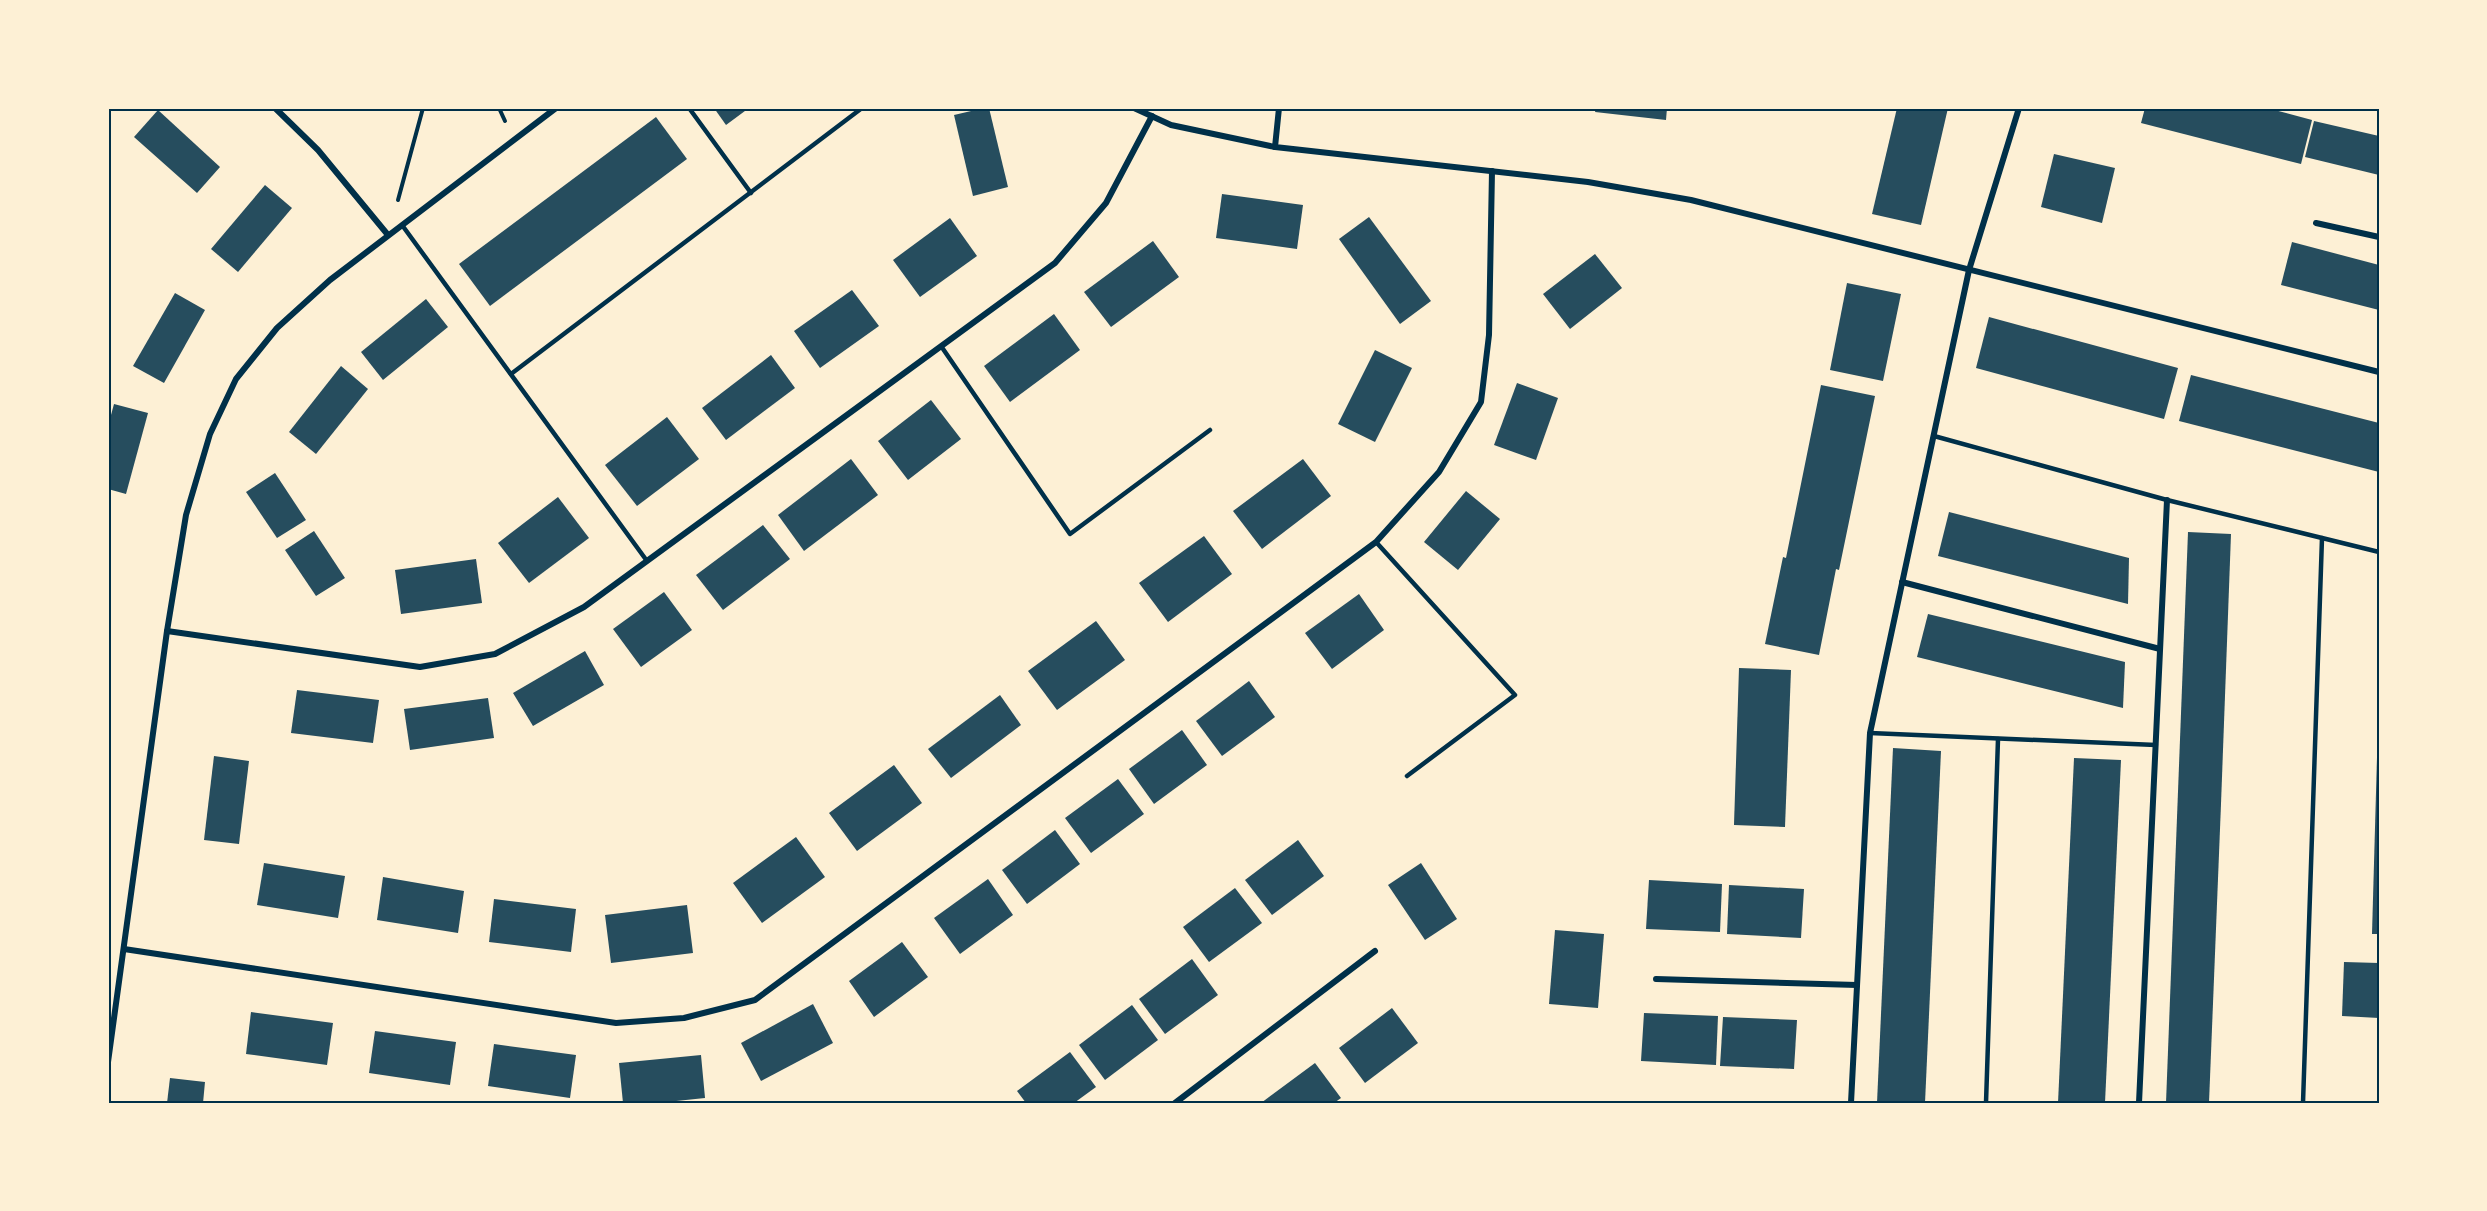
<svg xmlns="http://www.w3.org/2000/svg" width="2487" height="1211" font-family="'Zilla Slab',serif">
<rect width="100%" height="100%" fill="#fdf0d5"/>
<g fill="#264d5e">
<path d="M 714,108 L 749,108 L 726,125 Z"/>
<path d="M 984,108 L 989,108 L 1008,187 L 973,196 L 954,115 Z"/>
<path d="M 1596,108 L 1667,108 L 1666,120 L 1595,112 Z"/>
<path d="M 1897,108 L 1948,108 L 1921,225 L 1872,214 Z"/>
<path d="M 2145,108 L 2267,108 L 2312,120 L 2301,164 L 2141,123 Z"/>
<path d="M 158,110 L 220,167 L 197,193 L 134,137 Z"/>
<path d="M 656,117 L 687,159 L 490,306 L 459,264 Z"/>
<path d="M 2314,121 L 2379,136 L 2379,175 L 2305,157 Z"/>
<path d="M 2054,154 L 2115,168 L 2102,223 L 2041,207 Z"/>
<path d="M 265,185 L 292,208 L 238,272 L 211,249 Z"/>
<path d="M 1222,194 L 1303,205 L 1297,249 L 1216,238 Z"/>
<path d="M 1369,217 L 1431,301 L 1400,324 L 1339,239 Z"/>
<path d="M 950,218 L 977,256 L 920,297 L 893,260 Z"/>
<path d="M 1153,241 L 1179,277 L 1111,327 L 1084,292 Z"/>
<path d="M 2292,242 L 2379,265 L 2379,310 L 2281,285 Z"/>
<path d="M 1595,254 L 1622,288 L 1570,329 L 1543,294 Z"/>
<path d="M 1847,283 L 1901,294 L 1883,381 L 1830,370 Z"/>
<path d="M 852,290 L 879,326 L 820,368 L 794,331 Z"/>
<path d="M 175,293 L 205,310 L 164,383 L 133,366 Z"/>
<path d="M 426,299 L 448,327 L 383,380 L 361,352 Z"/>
<path d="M 1054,314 L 1080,350 L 1010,402 L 984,366 Z"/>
<path d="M 1989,317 L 2178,368 L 2164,419 L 1976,368 Z"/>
<path d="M 1375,350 L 1412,368 L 1375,442 L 1338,424 Z"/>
<path d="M 771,355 L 795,388 L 726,440 L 702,408 Z"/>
<path d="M 341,366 L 368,389 L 316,454 L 289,432 Z"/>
<path d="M 2191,375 L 2379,423 L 2379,472 L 2179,421 Z"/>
<path d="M 1517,383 L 1558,398 L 1536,460 L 1494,445 Z"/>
<path d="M 1821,385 L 1875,396 L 1839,570 L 1836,569 L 1819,655 L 1765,644 L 1783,557 L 1786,558 Z"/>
<path d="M 931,400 L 961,439 L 908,480 L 878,441 Z"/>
<path d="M 114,404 L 148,413 L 126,494 L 108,489 L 108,426 Z"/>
<path d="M 667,417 L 699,459 L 637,506 L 605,465 Z"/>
<path d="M 851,459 L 878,495 L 804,551 L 778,515 Z"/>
<path d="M 1303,459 L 1331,496 L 1262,549 L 1233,511 Z"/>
<path d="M 275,473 L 306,520 L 277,538 L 246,492 Z"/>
<path d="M 1466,491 L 1500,519 L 1458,570 L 1424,542 Z"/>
<path d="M 558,497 L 589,538 L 529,583 L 498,543 Z"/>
<path d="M 1949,512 L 2129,558 L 2128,604 L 1938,556 Z"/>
<path d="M 763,525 L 790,559 L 723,610 L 696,575 Z"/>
<path d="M 314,531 L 345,578 L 316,596 L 285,550 Z"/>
<path d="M 2188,532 L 2231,534 L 2221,804 L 2209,1103 L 2166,1103 Z"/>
<path d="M 1204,536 L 1232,574 L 1168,622 L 1139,583 Z"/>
<path d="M 476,559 L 482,603 L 401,614 L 395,570 Z"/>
<path d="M 664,592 L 692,630 L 641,667 L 613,629 Z"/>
<path d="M 1359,594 L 1384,630 L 1332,669 L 1305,633 Z"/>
<path d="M 1928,614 L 2125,662 L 2123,708 L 1917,657 Z"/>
<path d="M 1096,621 L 1125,660 L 1057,710 L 1028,671 Z"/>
<path d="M 585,651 L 604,685 L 533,726 L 513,693 Z"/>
<path d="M 1739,668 L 1791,670 L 1785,827 L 1734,825 Z"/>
<path d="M 1249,681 L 1275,717 L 1222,756 L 1196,721 Z"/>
<path d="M 297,690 L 379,700 L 373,743 L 291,733 Z"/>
<path d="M 1000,695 L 1021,725 L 951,778 L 928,749 Z"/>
<path d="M 488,698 L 494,738 L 410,750 L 404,709 Z"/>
<path d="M 1182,730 L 1207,765 L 1154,804 L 1129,769 Z"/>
<path d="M 1893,748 L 1941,751 L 1925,1103 L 1877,1103 Z"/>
<path d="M 214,756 L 249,761 L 239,844 L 204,840 Z"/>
<path d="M 2377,757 L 2379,757 L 2379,934 L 2372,934 Z"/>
<path d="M 2074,758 L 2121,760 L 2105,1103 L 2058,1103 Z"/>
<path d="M 894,765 L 922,803 L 857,851 L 829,813 Z"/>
<path d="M 1118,779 L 1144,814 L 1091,853 L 1065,818 Z"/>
<path d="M 1055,830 L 1080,864 L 1027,904 L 1002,870 Z"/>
<path d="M 796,837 L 825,877 L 762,923 L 733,883 Z"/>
<path d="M 1298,840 L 1324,876 L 1272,915 L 1245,880 Z"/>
<path d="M 264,863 L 345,876 L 338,918 L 257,905 Z"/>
<path d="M 1421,863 L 1457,919 L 1425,940 L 1388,885 Z"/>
<path d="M 383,877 L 464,891 L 458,933 L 377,920 Z"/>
<path d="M 988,879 L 1013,915 L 960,954 L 934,918 Z"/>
<path d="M 1649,880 L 1722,884 L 1720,932 L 1646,929 Z"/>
<path d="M 1729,885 L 1804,889 L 1801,938 L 1727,934 Z"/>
<path d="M 1235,888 L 1262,923 L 1209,962 L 1183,927 Z"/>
<path d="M 494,899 L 576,909 L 571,952 L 489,942 Z"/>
<path d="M 687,905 L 693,953 L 611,963 L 605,915 Z"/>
<path d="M 1555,930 L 1604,934 L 1598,1008 L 1549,1004 Z"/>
<path d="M 902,942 L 928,977 L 874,1017 L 849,981 Z"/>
<path d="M 1192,959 L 1218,995 L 1165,1034 L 1139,999 Z"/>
<path d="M 2344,962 L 2379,963 L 2379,1018 L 2342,1016 Z"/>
<path d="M 813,1004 L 833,1043 L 761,1081 L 741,1043 Z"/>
<path d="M 1132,1005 L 1158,1040 L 1105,1080 L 1079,1045 Z"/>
<path d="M 1392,1008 L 1418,1043 L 1365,1083 L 1339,1048 Z"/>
<path d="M 251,1012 L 333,1023 L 327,1065 L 246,1054 Z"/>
<path d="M 1644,1013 L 1718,1016 L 1716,1065 L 1641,1061 Z"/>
<path d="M 1723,1017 L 1797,1020 L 1794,1069 L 1720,1066 Z"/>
<path d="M 375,1031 L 456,1042 L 450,1085 L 369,1073 Z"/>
<path d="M 494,1044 L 576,1055 L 570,1098 L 488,1086 Z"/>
<path d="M 1070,1052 L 1096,1087 L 1074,1103 L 1026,1103 L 1017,1091 Z"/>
<path d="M 701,1055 L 705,1098 L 657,1103 L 623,1103 L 619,1063 Z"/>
<path d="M 1315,1063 L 1341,1098 L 1334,1103 L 1261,1103 Z"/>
<path d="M 170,1078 L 205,1082 L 203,1103 L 167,1103 Z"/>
</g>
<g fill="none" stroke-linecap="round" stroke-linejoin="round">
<g stroke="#003049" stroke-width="4">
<path d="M 499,108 L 505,121"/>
<path d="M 398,200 L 423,108"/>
</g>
<g stroke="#003049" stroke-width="4.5">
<path d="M 689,108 L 751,193"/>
<path d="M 402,225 L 647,561"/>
<path d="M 941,346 L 1070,534 L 1210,430"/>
<path d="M 511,374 L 862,108"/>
<path d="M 1934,436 L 2167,500 L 2379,552"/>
<path d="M 1376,542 L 1515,695 L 1407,776"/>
<path d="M 1870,733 L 2156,745"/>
<path d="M 1986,1103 L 1998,739"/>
<path d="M 2303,1103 L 2322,538"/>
</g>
<g stroke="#003049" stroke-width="6">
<path d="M 275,108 L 318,150 L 388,235"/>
<path d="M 1134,108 L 1171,125 L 1275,147"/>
<path d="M 1279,108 L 1275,147 L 1588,182 L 1691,200 L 2379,372"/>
<path d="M 2316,223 L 2379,237"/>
<path d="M 1902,582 L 2160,649"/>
<path d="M 167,631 L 420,667 L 495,654 L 584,607 L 1055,263 L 1106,203 L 1152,116"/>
<path d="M 124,949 L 616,1023 L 684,1018 L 755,1000 L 1376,542 L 1439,472 L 1481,402 L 1489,335 L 1492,171"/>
<path d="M 1656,979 L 1857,985"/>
<path d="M 108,1062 L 167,631 L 186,515 L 210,434 L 236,379 L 277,328 L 330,280 L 556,108"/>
<path d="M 1175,1103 L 1375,951"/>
<path d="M 1851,1103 L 1870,733 L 1969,270 L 2019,108"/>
<path d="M 2139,1103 L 2167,500"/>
</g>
</g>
<rect width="2487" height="1211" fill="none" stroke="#fdf0d5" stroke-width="219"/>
<rect x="110" y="110" width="2268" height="992" fill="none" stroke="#003049" stroke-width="2"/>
</svg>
